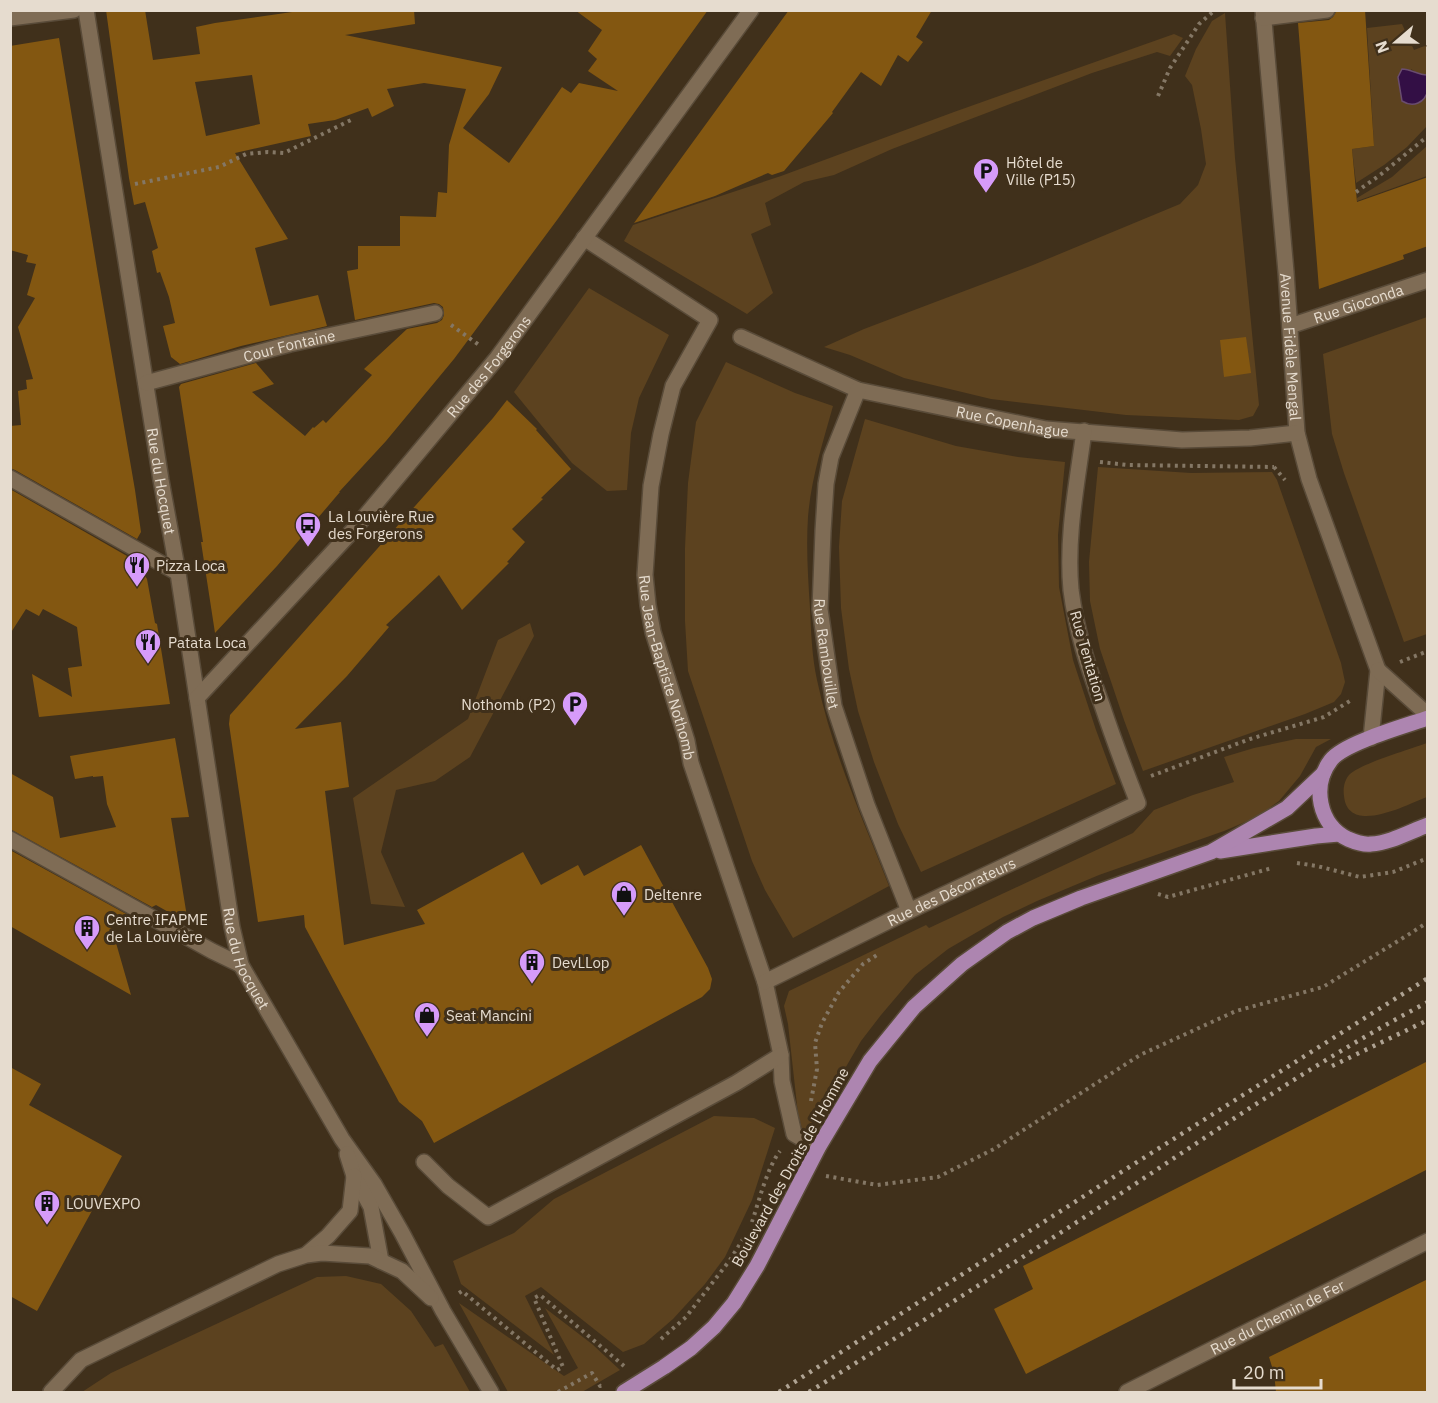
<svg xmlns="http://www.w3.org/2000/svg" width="1438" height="1403" font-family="'IBM Plex Sans',sans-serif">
<rect width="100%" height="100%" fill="#40301b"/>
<g fill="#5c421f">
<path d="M 1225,13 L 1235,158 L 1259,405 L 1253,416 L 1239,420 L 1126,415 L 991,399 L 904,378 L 850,355 L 824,347 L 864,329 L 1033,265 L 1180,204 L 1198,185 L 1206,164 L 1201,129 L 1192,85 L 1185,76 L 1196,49 L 1212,21 Z"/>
<path d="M 1402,24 L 1414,50 L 1427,45 L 1427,75 L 1420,75 L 1411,69 L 1417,104 L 1424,99 L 1427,90 L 1427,126 L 1407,147 L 1384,165 L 1356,183 L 1352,149 L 1374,146 L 1367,28 Z"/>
<path d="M 1174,34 L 1183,38 L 1170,56 L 1157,52 L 1092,73 L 892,149 L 834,175 L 804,182 L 765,203 L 771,225 L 751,234 L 773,293 L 747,314 L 624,241 L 633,225 L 781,176 L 954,112 Z"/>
<path d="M 1427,146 L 1427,176 L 1357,201 L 1357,198 L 1392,177 Z"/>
<path d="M 589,288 L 669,335 L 639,398 L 631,433 L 627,490 L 607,491 L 572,463 L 514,392 Z"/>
<path d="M 1427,317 L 1427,634 L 1404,642 L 1344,473 L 1332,434 L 1323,354 Z"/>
<path d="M 726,362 L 795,393 L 833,406 C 823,442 811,479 808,517 C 806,547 808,578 810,608 C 811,632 812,657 817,680 C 832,752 863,819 889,886 L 793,938 L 765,890 L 752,861 L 688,671 L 685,621 L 685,548 L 688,483 L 696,422 Z"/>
<path d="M 865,419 L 956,446 L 1018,457 L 1065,462 L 1058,535 L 1059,587 L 1073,660 L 1096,730 L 1116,784 L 921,872 L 898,824 L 874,762 L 858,711 L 849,669 L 841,608 L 839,547 L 842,501 Z"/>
<path d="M 1098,467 L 1191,473 L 1272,472 L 1277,480 L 1341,663 L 1345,682 L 1341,694 L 1334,702 L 1305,714 L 1143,771 L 1124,720 L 1100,649 L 1090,601 L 1089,562 Z"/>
<path d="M 530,623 L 534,636 L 470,757 L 435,781 L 396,790 L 381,852 L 405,907 L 371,904 L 353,798 L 468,719 L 498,640 Z"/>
<path d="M 1296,739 L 1331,739 L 1316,747 L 1300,776 L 1279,801 L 1257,817 L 1224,831 L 1099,875 L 1037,901 L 1003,917 L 948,949 L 915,975 L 881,1015 L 861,1041 L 829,1096 L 805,1139 L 798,1114 L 788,1024 L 784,1006 L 789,991 L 926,925 L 929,928 L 1133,833 L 1154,810 L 1193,795 L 1234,782 L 1224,757 L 1254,748 Z"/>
<path d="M 1427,743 L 1427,797 C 1406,805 1348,836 1344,796 C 1343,789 1344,781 1349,775 C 1359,764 1411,749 1427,743 Z"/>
<path d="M 714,1116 L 754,1118 L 775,1128 L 752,1200 L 725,1257 L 705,1284 L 673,1319 L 644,1344 L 623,1352 L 541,1287 L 525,1296 L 554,1355 L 461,1284 L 453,1261 L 514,1233 L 554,1199 Z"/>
<path d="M 346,1276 L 381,1284 L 411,1311 L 435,1347 L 443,1344 L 470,1392 L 82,1392 L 111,1373 L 317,1277 Z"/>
<path d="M 459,1303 L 564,1376 L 578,1368 L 545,1308 L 592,1344 L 620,1370 L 582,1392 L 508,1392 Z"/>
</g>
<path fill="#330f45" stroke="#694c6e" stroke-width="1.5" d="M 1402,69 C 1411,69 1418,75 1427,75 C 1427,79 1428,85 1428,90 C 1425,103 1413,108 1402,101 L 1398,77 Z"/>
<g fill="#835711" fill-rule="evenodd">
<path d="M 106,10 L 145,10 L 153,60 L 200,54 L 196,27 L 215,23 L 306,10 L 414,10 L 415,24 L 345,35 L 502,67 L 489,94 L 463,128 L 509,163 L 562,87 L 571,93 L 579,83 L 618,91 L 588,71 L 597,59 L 588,51 L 602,30 L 575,10 L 708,10 L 557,220 L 454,359 L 386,441 L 339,492 L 340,492 L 277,566 L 215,633 L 201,542 L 203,542 L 179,387 L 181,384 L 256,363 L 274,384 L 252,392 L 305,436 L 313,427 L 314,428 L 323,420 L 326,423 L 372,375 L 364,369 L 407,329 L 437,323 L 442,320 L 444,315 L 443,307 L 439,304 L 434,303 L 355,320 L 347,271 L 358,269 L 358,246 L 400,246 L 400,216 L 436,217 L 438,192 L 447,193 L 449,145 L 466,89 L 424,83 L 387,89 L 394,106 L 372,117 L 368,108 L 335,120 L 308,124 L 311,136 L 235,153 L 288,239 L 255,248 L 270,306 L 318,295 L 327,326 L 241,346 L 180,364 L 171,357 L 163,326 L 175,323 L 169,297 L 160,272 L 157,273 L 152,251 L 158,248 L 145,202 L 134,205 L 129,178 ZM 252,75 L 260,124 L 206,136 L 195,82 Z"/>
<path d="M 789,10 L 932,10 L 916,37 L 923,42 L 908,62 L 898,55 L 881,86 L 861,72 L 832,112 L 833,113 L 784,171 L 772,175 L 768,173 L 715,196 L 634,223 Z"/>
<path d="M 1337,10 L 1365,10 L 1374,146 L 1352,149 L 1357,202 L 1428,177 L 1428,246 L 1403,255 L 1404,259 L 1319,289 L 1298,23 L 1329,20 L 1333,17 Z"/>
<path d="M 59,38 L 98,275 L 135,490 L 141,532 L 137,539 L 15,470 L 10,468 L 10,426 L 21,425 L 18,391 L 27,389 L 26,380 L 33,379 L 18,327 L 35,298 L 27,295 L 36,264 L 26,262 L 28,255 L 10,250 L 10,46 Z"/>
<path d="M 1246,337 L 1251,373 L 1224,377 L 1220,340 Z"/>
<path d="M 507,400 L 537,429 L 536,430 L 571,469 L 541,498 L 543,499 L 512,529 L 525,542 L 507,562 L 509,563 L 462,610 L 439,575 L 386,625 L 389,627 L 347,676 L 295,729 L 341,722 L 349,787 L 325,791 L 344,945 L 425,924 L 417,910 L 523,852 L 541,885 L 578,865 L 584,876 L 641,845 L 708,968 L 712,979 L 710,989 L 702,997 L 434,1143 L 422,1121 L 399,1102 L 305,927 L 304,915 L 258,922 L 229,724 L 230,715 L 493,418 Z"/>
<path d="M 10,489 L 127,556 L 125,560 L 141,569 L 147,579 L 155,623 L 157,624 L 170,704 L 39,717 L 32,674 L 72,697 L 68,668 L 82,666 L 77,627 L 43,609 L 39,616 L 26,609 L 10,634 Z"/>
<path d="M 175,738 L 189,817 L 171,818 L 188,923 L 156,905 L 152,907 L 10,829 L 10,773 L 53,797 L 60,838 L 116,827 L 107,804 L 103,776 L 93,777 L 93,776 L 75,779 L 70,756 Z"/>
<path d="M 10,850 L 128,915 L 110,922 L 131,995 L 10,926 Z"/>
<path d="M 1428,1061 L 1428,1169 L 1026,1374 L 994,1309 L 1033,1289 L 1023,1266 Z"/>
<path d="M 10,1067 L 41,1084 L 29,1105 L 122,1156 L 37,1311 L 10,1296 Z"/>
<path d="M 1428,1279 L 1428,1392 L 1276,1392 L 1274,1373 L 1269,1357 Z"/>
</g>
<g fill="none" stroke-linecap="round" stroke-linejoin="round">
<g stroke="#594b39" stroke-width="18">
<g id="minor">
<path id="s1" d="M 86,10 L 161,480 L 178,573 L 232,927 L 241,965 L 342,1139 L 374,1184 L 402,1233 L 443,1311 L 491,1392"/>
<path id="s2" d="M 1263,10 L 1286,272 L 1297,433 L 1309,479 L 1378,670 L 1371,738"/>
<path d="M 10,18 L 74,10"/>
<path d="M 1263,18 L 1327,10"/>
<path id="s3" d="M 584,238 L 710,320 L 673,386 L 661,434 L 651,486 L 645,575 L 648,605 L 653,632 L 687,741 L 691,763 L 765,982 L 781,1055 L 782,1081 L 794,1134 L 818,1148"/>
<path id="s4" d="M 1290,326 L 1428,280"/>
<path id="s5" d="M 741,337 L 858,390 L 1046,429 L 1182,440 L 1250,438 L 1297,433"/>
<path id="s6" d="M 146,383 L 290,344 L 435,313"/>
<path id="s7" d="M 858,390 L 831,457 L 826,484 L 823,531 L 820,609 L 834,706 L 867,805 L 909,911"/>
<path d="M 10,478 L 178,573"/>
<path d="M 1378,670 L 1428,715"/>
<path id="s8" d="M 197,698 L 356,527 L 497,358 L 751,10"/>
<path d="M 10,839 L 212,951 L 241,965"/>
<path id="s9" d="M 765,982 L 909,911 L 1138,803 C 1125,770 1113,738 1102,705 C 1088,667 1076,630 1071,590 C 1066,537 1077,484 1084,431"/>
<path d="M 347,1154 L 354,1176 L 371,1207 L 381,1261"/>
<path d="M 424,1162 L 448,1186 L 488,1217 L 736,1083 L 781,1055"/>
<path d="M 307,1254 L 328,1236 L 350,1211 L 354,1176"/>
<path d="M 51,1392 L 81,1360 L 278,1264 L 306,1255 L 322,1253 L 370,1256 L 402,1271 L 431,1298"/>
<path id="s10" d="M 1127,1392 L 1428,1241"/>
</g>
</g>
<g stroke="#594b39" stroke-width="18">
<g id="major">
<path d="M 1428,718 C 1405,726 1344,743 1331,760 C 1311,786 1319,825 1348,839 C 1355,842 1363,845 1371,844 C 1390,843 1409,832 1428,825"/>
<path d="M 1220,851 L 1316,836 L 1339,834"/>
<path d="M 624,1392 L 664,1367 L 691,1348 L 714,1327 L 734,1303 L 757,1266 L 818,1148 L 870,1061 L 914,1007 L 962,964 L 1007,932 L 1033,918 L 1081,898 L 1211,852 L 1287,808 L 1323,774"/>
</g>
</g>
<g stroke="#847765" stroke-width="4" stroke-dasharray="3 4.5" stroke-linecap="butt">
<path d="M 1158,96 L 1170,68 L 1199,24 L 1215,10"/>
<path d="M 135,184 L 219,167 L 246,154 L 268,152 L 284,153 L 353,119"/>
<path d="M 1356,192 L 1380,175 L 1428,136"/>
<path d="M 451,325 L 479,345"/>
<path d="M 1100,462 L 1128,465 L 1274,467"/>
<path d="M 1274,467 L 1285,480"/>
<path d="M 1400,662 L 1428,651"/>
<path d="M 1151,776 L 1250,739 L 1324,717 L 1353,699"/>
<path d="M 1297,863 L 1317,866 L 1360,877 L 1393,872 L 1428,858"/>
<path d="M 1158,894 L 1168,897 L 1272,868"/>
<path d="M 811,1101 L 817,1069 L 815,1043 L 822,1023 L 839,992 L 863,964 L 880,953"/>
<path d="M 826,1176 L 877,1185 L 938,1177 L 994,1149 L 1140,1055 L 1236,1011 L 1323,987 L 1411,933 L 1428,922"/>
<path d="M 752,1222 C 759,1201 767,1168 780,1151"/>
<path d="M 459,1293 L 462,1291 L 557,1370 L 563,1367 L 534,1298 L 540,1295 L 624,1366"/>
<path d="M 661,1339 L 686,1317 L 730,1260 L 745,1236"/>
<path d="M 558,1392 L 592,1373 L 600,1386 L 603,1385"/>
</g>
<use href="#minor" stroke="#7f6c55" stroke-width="15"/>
<use href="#major" stroke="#ad85b0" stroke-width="15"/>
<g stroke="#afa393" stroke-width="4.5" stroke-dasharray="3 6" stroke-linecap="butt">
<path d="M 1332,1066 L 1428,1020"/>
<path d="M 779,1392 L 1123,1171 L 1428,978"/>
<path d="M 809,1392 C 914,1327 1019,1260 1123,1192 C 1223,1126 1321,1058 1428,1002"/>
</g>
</g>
<defs>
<g id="parking-pin" transform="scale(1.35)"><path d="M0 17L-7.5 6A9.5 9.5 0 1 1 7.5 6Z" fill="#d69bfa" stroke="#40301b"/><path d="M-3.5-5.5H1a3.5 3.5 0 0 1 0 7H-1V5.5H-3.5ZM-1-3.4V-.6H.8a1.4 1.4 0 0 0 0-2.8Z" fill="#111"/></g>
<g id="bus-pin" transform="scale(1.35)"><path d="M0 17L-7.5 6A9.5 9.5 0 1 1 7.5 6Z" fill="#d69bfa" stroke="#40301b"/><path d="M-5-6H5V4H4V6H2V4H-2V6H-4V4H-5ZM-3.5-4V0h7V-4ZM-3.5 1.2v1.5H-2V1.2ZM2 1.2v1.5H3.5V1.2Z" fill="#111"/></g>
<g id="restaurant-pin" transform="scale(1.35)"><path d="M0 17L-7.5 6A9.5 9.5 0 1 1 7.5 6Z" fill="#d69bfa" stroke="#40301b"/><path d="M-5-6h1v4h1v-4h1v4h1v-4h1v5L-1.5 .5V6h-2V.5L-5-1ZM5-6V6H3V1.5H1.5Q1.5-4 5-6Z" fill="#111"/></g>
<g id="shop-pin" transform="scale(1.35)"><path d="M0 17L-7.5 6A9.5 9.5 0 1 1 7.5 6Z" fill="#d69bfa" stroke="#40301b"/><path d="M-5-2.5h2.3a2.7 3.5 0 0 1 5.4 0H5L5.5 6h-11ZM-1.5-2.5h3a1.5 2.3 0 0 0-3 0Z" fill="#111"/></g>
<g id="building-pin" transform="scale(1.35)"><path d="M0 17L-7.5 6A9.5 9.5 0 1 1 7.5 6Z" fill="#d69bfa" stroke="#40301b"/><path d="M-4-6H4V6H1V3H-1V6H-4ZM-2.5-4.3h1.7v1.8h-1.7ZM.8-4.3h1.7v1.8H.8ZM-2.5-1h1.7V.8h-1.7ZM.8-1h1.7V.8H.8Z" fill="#111"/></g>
</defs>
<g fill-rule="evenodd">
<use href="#parking-pin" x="986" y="171"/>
<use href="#bus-pin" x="308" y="525"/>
<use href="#restaurant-pin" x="137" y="565"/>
<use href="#restaurant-pin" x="148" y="642"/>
<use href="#parking-pin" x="575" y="704"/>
<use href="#shop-pin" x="624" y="894"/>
<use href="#building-pin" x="87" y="928"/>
<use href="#building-pin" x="532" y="962"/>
<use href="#shop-pin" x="427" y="1015"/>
<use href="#building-pin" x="47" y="1203"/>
</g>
<g text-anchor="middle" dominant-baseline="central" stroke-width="6" stroke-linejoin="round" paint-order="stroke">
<g font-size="15" fill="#e6dccf" stroke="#40301b" text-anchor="start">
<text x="1006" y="162">Hôtel de<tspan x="1006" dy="17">Ville (P15)</tspan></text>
<text x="328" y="516">La Louvière Rue<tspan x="328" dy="17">des Forgerons</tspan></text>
<text x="156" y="565">Pizza Loca</text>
<text x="168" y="642">Patata Loca</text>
<text x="556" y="704" text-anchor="end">Nothomb (P2)</text>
<text x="644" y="894">Deltenre</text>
<text x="106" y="919">Centre IFAPME<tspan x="106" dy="17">de La Louvière</tspan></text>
<text x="552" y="962">DevLLop</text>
<text x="446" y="1015">Seat Mancini</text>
<text x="66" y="1203">LOUVEXPO</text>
</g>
<g font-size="15" fill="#e6dccf" stroke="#40301b">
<text stroke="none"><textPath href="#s4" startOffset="72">Rue Gioconda</textPath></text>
<text stroke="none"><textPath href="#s6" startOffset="148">Cour Fontaine</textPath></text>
<text stroke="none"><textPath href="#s2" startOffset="338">Avenue Fidèle Mengal</textPath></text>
<text stroke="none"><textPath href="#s8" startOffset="442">Rue des Forgerons</textPath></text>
<text stroke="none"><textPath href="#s5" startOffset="286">Rue Copenhague</textPath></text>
<text stroke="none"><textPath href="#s1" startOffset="477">Rue du Hocquet</textPath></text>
<text stroke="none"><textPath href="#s7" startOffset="270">Rue Rambouillet</textPath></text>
<text transform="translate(1088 656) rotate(74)">Rue Tentation</text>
<text stroke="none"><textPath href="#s3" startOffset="513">Rue Jean-Baptiste Nothomb</textPath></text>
<text stroke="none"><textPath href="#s9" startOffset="207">Rue des Décorateurs</textPath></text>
<text stroke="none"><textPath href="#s1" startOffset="963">Rue du Hocquet</textPath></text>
<text transform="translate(790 1167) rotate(-61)">Boulevard des Droits de l'Homme</text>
<text stroke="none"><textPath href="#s10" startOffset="168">Rue du Chemin de Fer</textPath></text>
</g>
</g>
<rect width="1438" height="1403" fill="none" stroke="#e6dccf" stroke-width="24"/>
<g transform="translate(1396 42) rotate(250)" stroke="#40301b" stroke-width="4.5" paint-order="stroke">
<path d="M0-4.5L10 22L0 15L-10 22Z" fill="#e6dccf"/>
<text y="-9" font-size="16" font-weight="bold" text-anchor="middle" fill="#e6dccf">N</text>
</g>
<path d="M1234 1379v9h87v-9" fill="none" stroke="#e6dccf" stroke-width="3"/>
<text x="1243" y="1379" font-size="18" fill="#e6dccf" stroke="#40301b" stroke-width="4.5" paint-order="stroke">20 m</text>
</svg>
